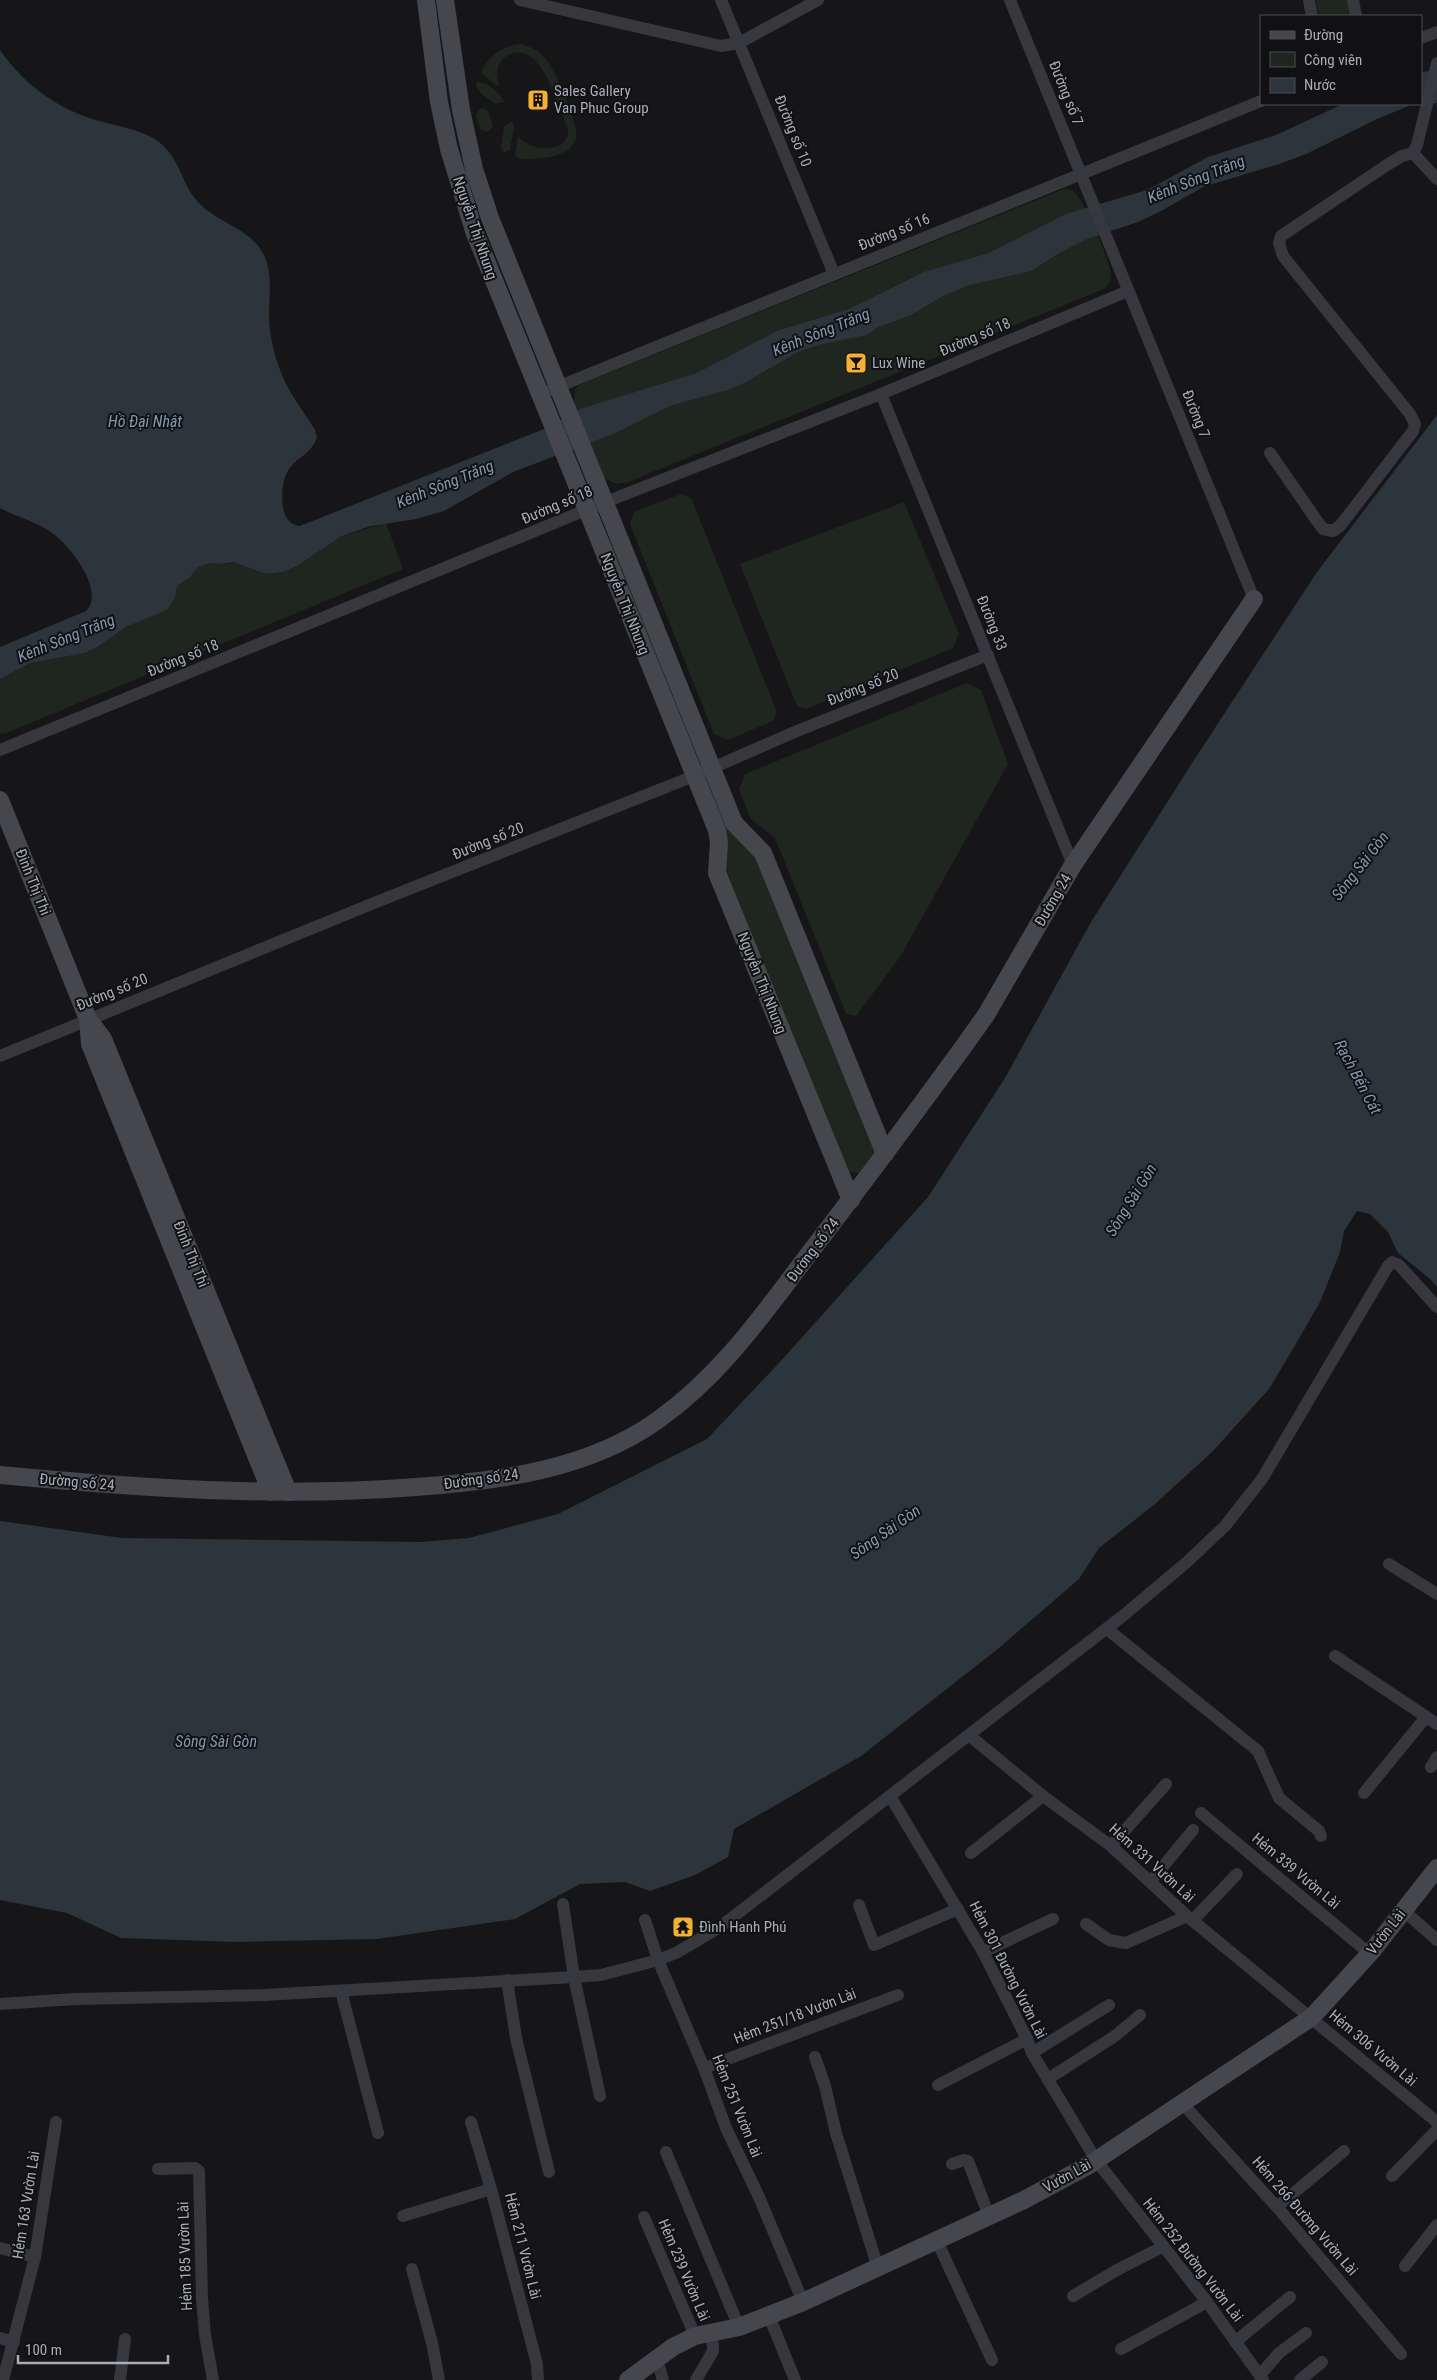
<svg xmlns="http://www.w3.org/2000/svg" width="1437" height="2380" font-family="'Roboto Condensed',sans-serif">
<rect width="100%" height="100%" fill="#161618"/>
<g fill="#1e261f">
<path d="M 1316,0 L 1347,0 L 1350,16 L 1319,16 Z"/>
<path d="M 522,44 C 531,47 539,51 545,58 C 555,69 580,126 576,139 C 571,152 557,156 544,158 C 535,159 522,161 515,156 L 518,136 C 529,150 560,155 568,135 L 568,128 C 559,108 539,31 504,58 C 495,65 497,77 499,87 L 481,73 C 486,58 505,43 522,44 Z"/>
<path d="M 477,82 C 487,82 501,93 504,102 L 495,104 C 489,99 478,93 476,85 Z"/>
<path d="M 484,108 L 488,111 L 493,126 L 488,132 L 481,130 L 476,116 L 479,109 Z"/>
<path d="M 512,121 L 514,127 L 510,150 L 504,153 L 501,147 L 504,127 Z"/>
<path d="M 1064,189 L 1072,190 C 1083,196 1110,261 1111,275 C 1111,281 1108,285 1104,289 L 628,482 L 617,484 L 601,477 L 574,403 L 575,389 L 579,385 Z"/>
<path d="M 681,494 L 691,498 L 777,712 L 773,721 L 728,740 L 714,734 L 630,524 L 634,512 Z"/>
<path d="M 904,502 L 959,634 L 953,648 L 806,709 L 797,706 L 740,564 Z"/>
<path d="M 386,523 L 403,569 L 6,733 L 0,734 L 0,679 L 30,663 L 85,653 L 97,647 L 126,627 L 167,610 L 175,598 L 177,586 L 189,578 L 198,567 L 210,563 L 225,564 L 233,562 L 266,574 L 283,572 L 297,566 L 342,536 Z"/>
<path d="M 612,538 L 693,738 L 688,740 L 607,540 Z"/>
<path d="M 967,683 L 981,690 L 1008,764 L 900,957 L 856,1016 L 846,1014 L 775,838 L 751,819 L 739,789 L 745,774 Z"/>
<path d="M 718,806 L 753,850 L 875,1151 L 859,1173 L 848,1172 L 723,872 Z"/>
</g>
<g fill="#2c353c">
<path d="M 0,50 C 24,85 59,110 99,121 C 117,126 137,129 153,138 C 181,155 179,181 198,202 C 215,221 244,227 259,247 C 274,267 269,292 269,316 C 269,331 273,350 278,364 C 285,388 302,409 315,430 L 317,437 C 313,450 303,455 294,463 C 282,474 280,497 284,512 C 287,520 291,525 300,526 L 544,429 L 580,409 L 697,373 L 777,331 L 849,309 L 924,272 L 989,253 L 1066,214 L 1147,190 L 1208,157 L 1276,135 L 1341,105 L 1421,104 L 1421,73 L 1423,72 L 1437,70 L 1437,103 L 1411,105 L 1377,119 L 1306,154 L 1279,164 L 1203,187 L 1163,210 L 1138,222 L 1087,239 L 1059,253 L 1031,271 L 969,285 L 943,296 L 911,315 L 878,327 L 867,335 L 818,345 L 798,352 L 746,382 L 728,390 L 672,405 L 613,434 L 513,472 L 444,511 L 416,519 L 371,526 L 356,531 L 342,536 L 297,566 L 283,572 L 266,574 L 233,562 L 221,564 L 210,563 L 198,567 L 189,578 L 177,586 L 175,598 L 167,610 L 126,627 L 97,647 L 85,653 L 30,663 L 0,679 L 0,647 L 86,611 C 105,592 73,550 56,536 C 40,522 18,518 0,508 Z"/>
<path d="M 1437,415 L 1437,1287 L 1430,1279 L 1398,1253 L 1388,1232 L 1370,1214 L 1357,1211 L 1344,1231 L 1340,1252 L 1320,1302 L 1297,1342 L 1269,1389 L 1212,1452 L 1155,1504 L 1099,1548 L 1079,1579 L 999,1648 L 861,1756 L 734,1829 L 728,1857 L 695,1875 L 650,1891 L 625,1882 L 580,1884 L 515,1919 L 377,1939 L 235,1942 L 121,1938 L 67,1913 L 0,1900 L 0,1521 L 122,1538 L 421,1542 L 469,1538 L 558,1514 L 707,1439 L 779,1363 L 928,1197 L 1005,1078 L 1091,922 L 1196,757 L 1317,572 Z"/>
</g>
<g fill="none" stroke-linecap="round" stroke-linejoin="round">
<g stroke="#37383d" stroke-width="12">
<path d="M 520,0 L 721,46 L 739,43 L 818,0"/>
<path d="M 721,0 L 834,274"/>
<path d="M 1010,0 L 1254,599"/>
<path d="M 1309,0 L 1312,16"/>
<path d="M 1353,0 L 1356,16"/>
<path d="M 1421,38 L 1437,32"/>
<path d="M 1413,153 L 1437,179"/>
<path d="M 540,394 L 1261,101"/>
<path d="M 881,394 L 1073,865"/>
<path d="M 1270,453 L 1315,518 L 1323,529 L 1333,531 L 1340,526 L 1413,431 L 1415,424 L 1410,414 L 1283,256 L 1279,243 L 1281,236 L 1387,165 L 1402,156 L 1413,153 L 1417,145 L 1437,63"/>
<path d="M 0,750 L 603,503 L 881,394 L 1128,291"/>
<path d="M 0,1056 L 374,903 L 694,776 L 797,731 L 988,655"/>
<path d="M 1389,1564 L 1437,1594"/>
<path d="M 1107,1629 L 1258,1751 L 1279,1798 L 1319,1831 L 1321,1836"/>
<path d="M 1335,1656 L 1437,1724"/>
<path d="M 970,1736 L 1043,1796 L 1111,1846 L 1187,1916 L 1437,2122"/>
<path d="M 1431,1767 L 1437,1757"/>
<path d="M 1364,1793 L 1426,1717"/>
<path d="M 890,1796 L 983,1952 L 1027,2039 L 1032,2053 L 1096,2160 L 1207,2302 L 1263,2380"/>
<path d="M 1201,1813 L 1370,1954"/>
<path d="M 1111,1846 L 1166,1784"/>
<path d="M 971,1853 L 1043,1796"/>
<path d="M 1151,1881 L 1193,1830"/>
<path d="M 563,1904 L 574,1977 L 600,2096"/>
<path d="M 859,1905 L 874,1945 L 958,1909"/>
<path d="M 1403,1910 L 1437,1940"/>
<path d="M 645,1920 L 658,1960 L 704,2068 L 726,2128 L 759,2197 L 803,2302"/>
<path d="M 1193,1920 L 1237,1874"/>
<path d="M 1086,1924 L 1109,1940 L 1126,1943 L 1187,1916"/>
<path d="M 983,1952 L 1053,1919"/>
<path d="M 507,1980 L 516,2038 L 549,2172"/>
<path d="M 341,1991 L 378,2133"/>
<path d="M 0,2004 L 75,1999 L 264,1995 L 574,1977 L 601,1975 L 658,1960 L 676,1953 L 720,1927 L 1124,1615 L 1187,1562 L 1225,1526 L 1262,1479 L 1388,1266 L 1392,1262 L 1399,1265 L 1437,1307"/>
<path d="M 1032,2053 L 1109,2005"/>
<path d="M 815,2057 L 825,2086 L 836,2133 L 878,2268"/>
<path d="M 704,2068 L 898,1995"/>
<path d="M 1048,2079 L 1115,2036 L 1140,2015"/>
<path d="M 938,2085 L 1027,2039"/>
<path d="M 1182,2103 L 1277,2207 L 1401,2354"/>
<path d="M 471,2122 L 491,2189 L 537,2364 L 538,2380"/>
<path d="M 666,2152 L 739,2327"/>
<path d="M 952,2164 L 964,2160 L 968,2161 L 989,2216"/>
<path d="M 158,2169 L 195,2168 L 199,2171 L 202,2298 L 205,2335 L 213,2380"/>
<path d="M 1392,2176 L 1437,2130"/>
<path d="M 1277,2207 L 1344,2151"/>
<path d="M 403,2216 L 491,2189"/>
<path d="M 644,2217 L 695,2336"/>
<path d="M 937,2241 L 992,2360"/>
<path d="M 0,2248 L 35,2257"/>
<path d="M 1405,2266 L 1437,2225"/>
<path d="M 412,2269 L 432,2343 L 439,2380"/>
<path d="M 1073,2296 L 1117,2270 L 1162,2247"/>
<path d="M 769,2316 L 795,2380"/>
<path d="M 0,2338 L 14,2342"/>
<path d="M 1235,2342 L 1290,2297"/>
<path d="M 1121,2349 L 1207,2302"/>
<path d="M 657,2360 L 663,2380"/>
<path d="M 1260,2375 L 1279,2353 L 1306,2333"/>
<path d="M 3,2380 L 35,2257 L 56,2122"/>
<path d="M 120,2380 L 125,2339"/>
<path d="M 696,2380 L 713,2351 L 712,2332"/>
<path d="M 1300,2380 L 1322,2362"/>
</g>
<g stroke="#45474d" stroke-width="18">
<path d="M 426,0 L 439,102 L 449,149 L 474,231 L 717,830 L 719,843 L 717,873 L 851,1200"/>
<path d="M 445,0 L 461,110 L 474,169 L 490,218 L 734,823 L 763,853 L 885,1154"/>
<path d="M 0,800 L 88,1019 L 103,1039 L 288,1492"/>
<path d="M 88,1019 L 90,1044 L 271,1492"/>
<path d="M 0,1475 C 138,1488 277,1498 416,1487 C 499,1481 588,1470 658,1420 C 719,1377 761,1317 805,1259 C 858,1190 910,1120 961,1050 L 986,1015 L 1073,865 L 1254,599"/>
<path d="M 628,2380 L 673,2347 L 695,2336 L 739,2327 L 803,2302 L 1024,2200 L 1089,2165 L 1312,2017 L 1372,1951 L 1437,1868"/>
</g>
</g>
<defs>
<g id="building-square" transform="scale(1.125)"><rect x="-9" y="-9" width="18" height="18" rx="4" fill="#f2b134" stroke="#111113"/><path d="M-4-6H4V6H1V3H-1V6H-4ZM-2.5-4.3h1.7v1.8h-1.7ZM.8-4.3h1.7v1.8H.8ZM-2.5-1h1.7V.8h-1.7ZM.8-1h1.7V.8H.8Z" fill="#111"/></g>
<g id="bar-square" transform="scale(1.125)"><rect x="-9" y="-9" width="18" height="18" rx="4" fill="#f2b134" stroke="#111113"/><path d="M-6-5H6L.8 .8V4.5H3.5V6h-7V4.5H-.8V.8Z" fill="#111"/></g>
<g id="temple-square" transform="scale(1.125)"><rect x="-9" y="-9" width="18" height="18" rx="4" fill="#f2b134" stroke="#111113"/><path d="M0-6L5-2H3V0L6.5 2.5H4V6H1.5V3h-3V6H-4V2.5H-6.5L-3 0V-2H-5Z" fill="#111"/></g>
</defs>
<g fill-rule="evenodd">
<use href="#building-square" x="538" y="100"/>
<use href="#bar-square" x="856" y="363"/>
<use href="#temple-square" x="683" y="1927"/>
</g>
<g text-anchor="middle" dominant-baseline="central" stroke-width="4" stroke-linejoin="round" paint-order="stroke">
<g font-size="15" fill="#a8adb8" stroke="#111113" text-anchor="start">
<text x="554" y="91">Sales Gallery<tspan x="554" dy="17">Van Phuc Group</tspan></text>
<text x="872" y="363">Lux Wine</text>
<text x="699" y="1927">Đình Hanh Phú</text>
</g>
<g font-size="15" fill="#a8adb8" stroke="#111113">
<text transform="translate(1066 93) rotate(68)">Đường số 7</text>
<text transform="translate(793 131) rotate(68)">Đường số 10</text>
<text transform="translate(475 228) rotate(71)">Nguyễn Thị Nhung</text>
<text transform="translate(894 232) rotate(-22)">Đường số 16</text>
<text transform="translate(975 337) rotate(-23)">Đường số 18</text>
<text transform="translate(1196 414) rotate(68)">Đường 7</text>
<text transform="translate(557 505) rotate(-23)">Đường số 18</text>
<text transform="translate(625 604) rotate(68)">Nguyễn Thị Nhung</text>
<text transform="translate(992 623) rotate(68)">Đường 33</text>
<text transform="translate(183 658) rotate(-22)">Đường số 18</text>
<text transform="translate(863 687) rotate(-22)">Đường số 20</text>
<text transform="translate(488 841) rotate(-22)">Đường số 20</text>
<text transform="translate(33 882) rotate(68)">Đinh Thị Thi</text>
<text transform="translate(1053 900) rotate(-60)">Đường 24</text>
<text transform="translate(762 983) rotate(68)">Nguyễn Thị Nhung</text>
<text transform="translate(112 992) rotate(-22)">Đường số 20</text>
<text transform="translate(813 1250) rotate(-53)">Đường số 24</text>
<text transform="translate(191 1254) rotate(68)">Đinh Thị Thi</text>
<text transform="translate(481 1479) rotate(-8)">Đường số 24</text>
<text transform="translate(77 1482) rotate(5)">Đường số 24</text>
<text transform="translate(1152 1863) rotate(42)">Hẻm 331 Vườn Lài</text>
<text transform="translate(1296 1871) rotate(40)">Hẻm 339 Vườn Lài</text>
<text transform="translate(1386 1932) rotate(-52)">Vườn Lài</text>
<text transform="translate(1008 1970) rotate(63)">Hẻm 301 Đường Vườn Lài</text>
<text transform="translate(795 2016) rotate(-21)">Hẻm 251/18 Vườn Lài</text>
<text transform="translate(1373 2048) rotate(40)">Hẻm 306 Vườn Lài</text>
<text transform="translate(737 2106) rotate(68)">Hẻm 251 Vườn Lài</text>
<text transform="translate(1067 2176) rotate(-29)">Vườn Lài</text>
<text transform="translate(26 2205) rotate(-81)">Hẻm 163 Vườn Lài</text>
<text transform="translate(1305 2216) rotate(49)">Hẻm 266 Đường Vườn Lài</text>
<text transform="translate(523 2246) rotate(76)">Hẻm 211 Vườn Lài</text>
<text transform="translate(185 2256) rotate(-92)">Hẻm 185 Vườn Lài</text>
<text transform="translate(1193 2260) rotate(52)">Hẻm 252 Đường Vườn Lài</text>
<text transform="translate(684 2270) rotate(67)">Hẻm 239 Vườn Lài</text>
</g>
<g font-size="16" font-style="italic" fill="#7f9bb3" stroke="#111113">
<text transform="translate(1196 179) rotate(-22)">Kênh Sông Trăng</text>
<text transform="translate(821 332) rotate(-22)">Kênh Sông Trăng</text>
<text x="145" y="421">Hồ Đại Nhật</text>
<text transform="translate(445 484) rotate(-22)">Kênh Sông Trăng</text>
<text transform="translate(66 638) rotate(-22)">Kênh Sông Trăng</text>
<text transform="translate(1360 866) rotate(-52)">Sông Sài Gòn</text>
<text transform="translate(1358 1077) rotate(62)">Rạch Bến Cát</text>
<text transform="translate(1131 1200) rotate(-58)">Sông Sài Gòn</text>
<text transform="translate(885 1532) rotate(-35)">Sông Sài Gòn</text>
<text x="216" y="1741">Sông Sài Gòn</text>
</g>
</g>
<rect x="1260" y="15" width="162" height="90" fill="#111113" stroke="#4d4f55"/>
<rect x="1270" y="31" width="25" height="8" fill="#45474d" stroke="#4d4f55"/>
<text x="1304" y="40" font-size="15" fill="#a8adb8">Đường</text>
<rect x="1270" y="52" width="25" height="15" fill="#1e261f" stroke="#4d4f55"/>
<text x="1304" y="65" font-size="15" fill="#a8adb8">Công viên</text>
<rect x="1270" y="78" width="25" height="15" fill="#2c353c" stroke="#4d4f55"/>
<text x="1304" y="90" font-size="15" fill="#a8adb8">Nước</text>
<path d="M18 2355v8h150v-8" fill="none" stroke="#a8adb8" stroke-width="2.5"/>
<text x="25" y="2355" font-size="15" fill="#a8adb8" stroke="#111113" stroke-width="4" paint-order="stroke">100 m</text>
</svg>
